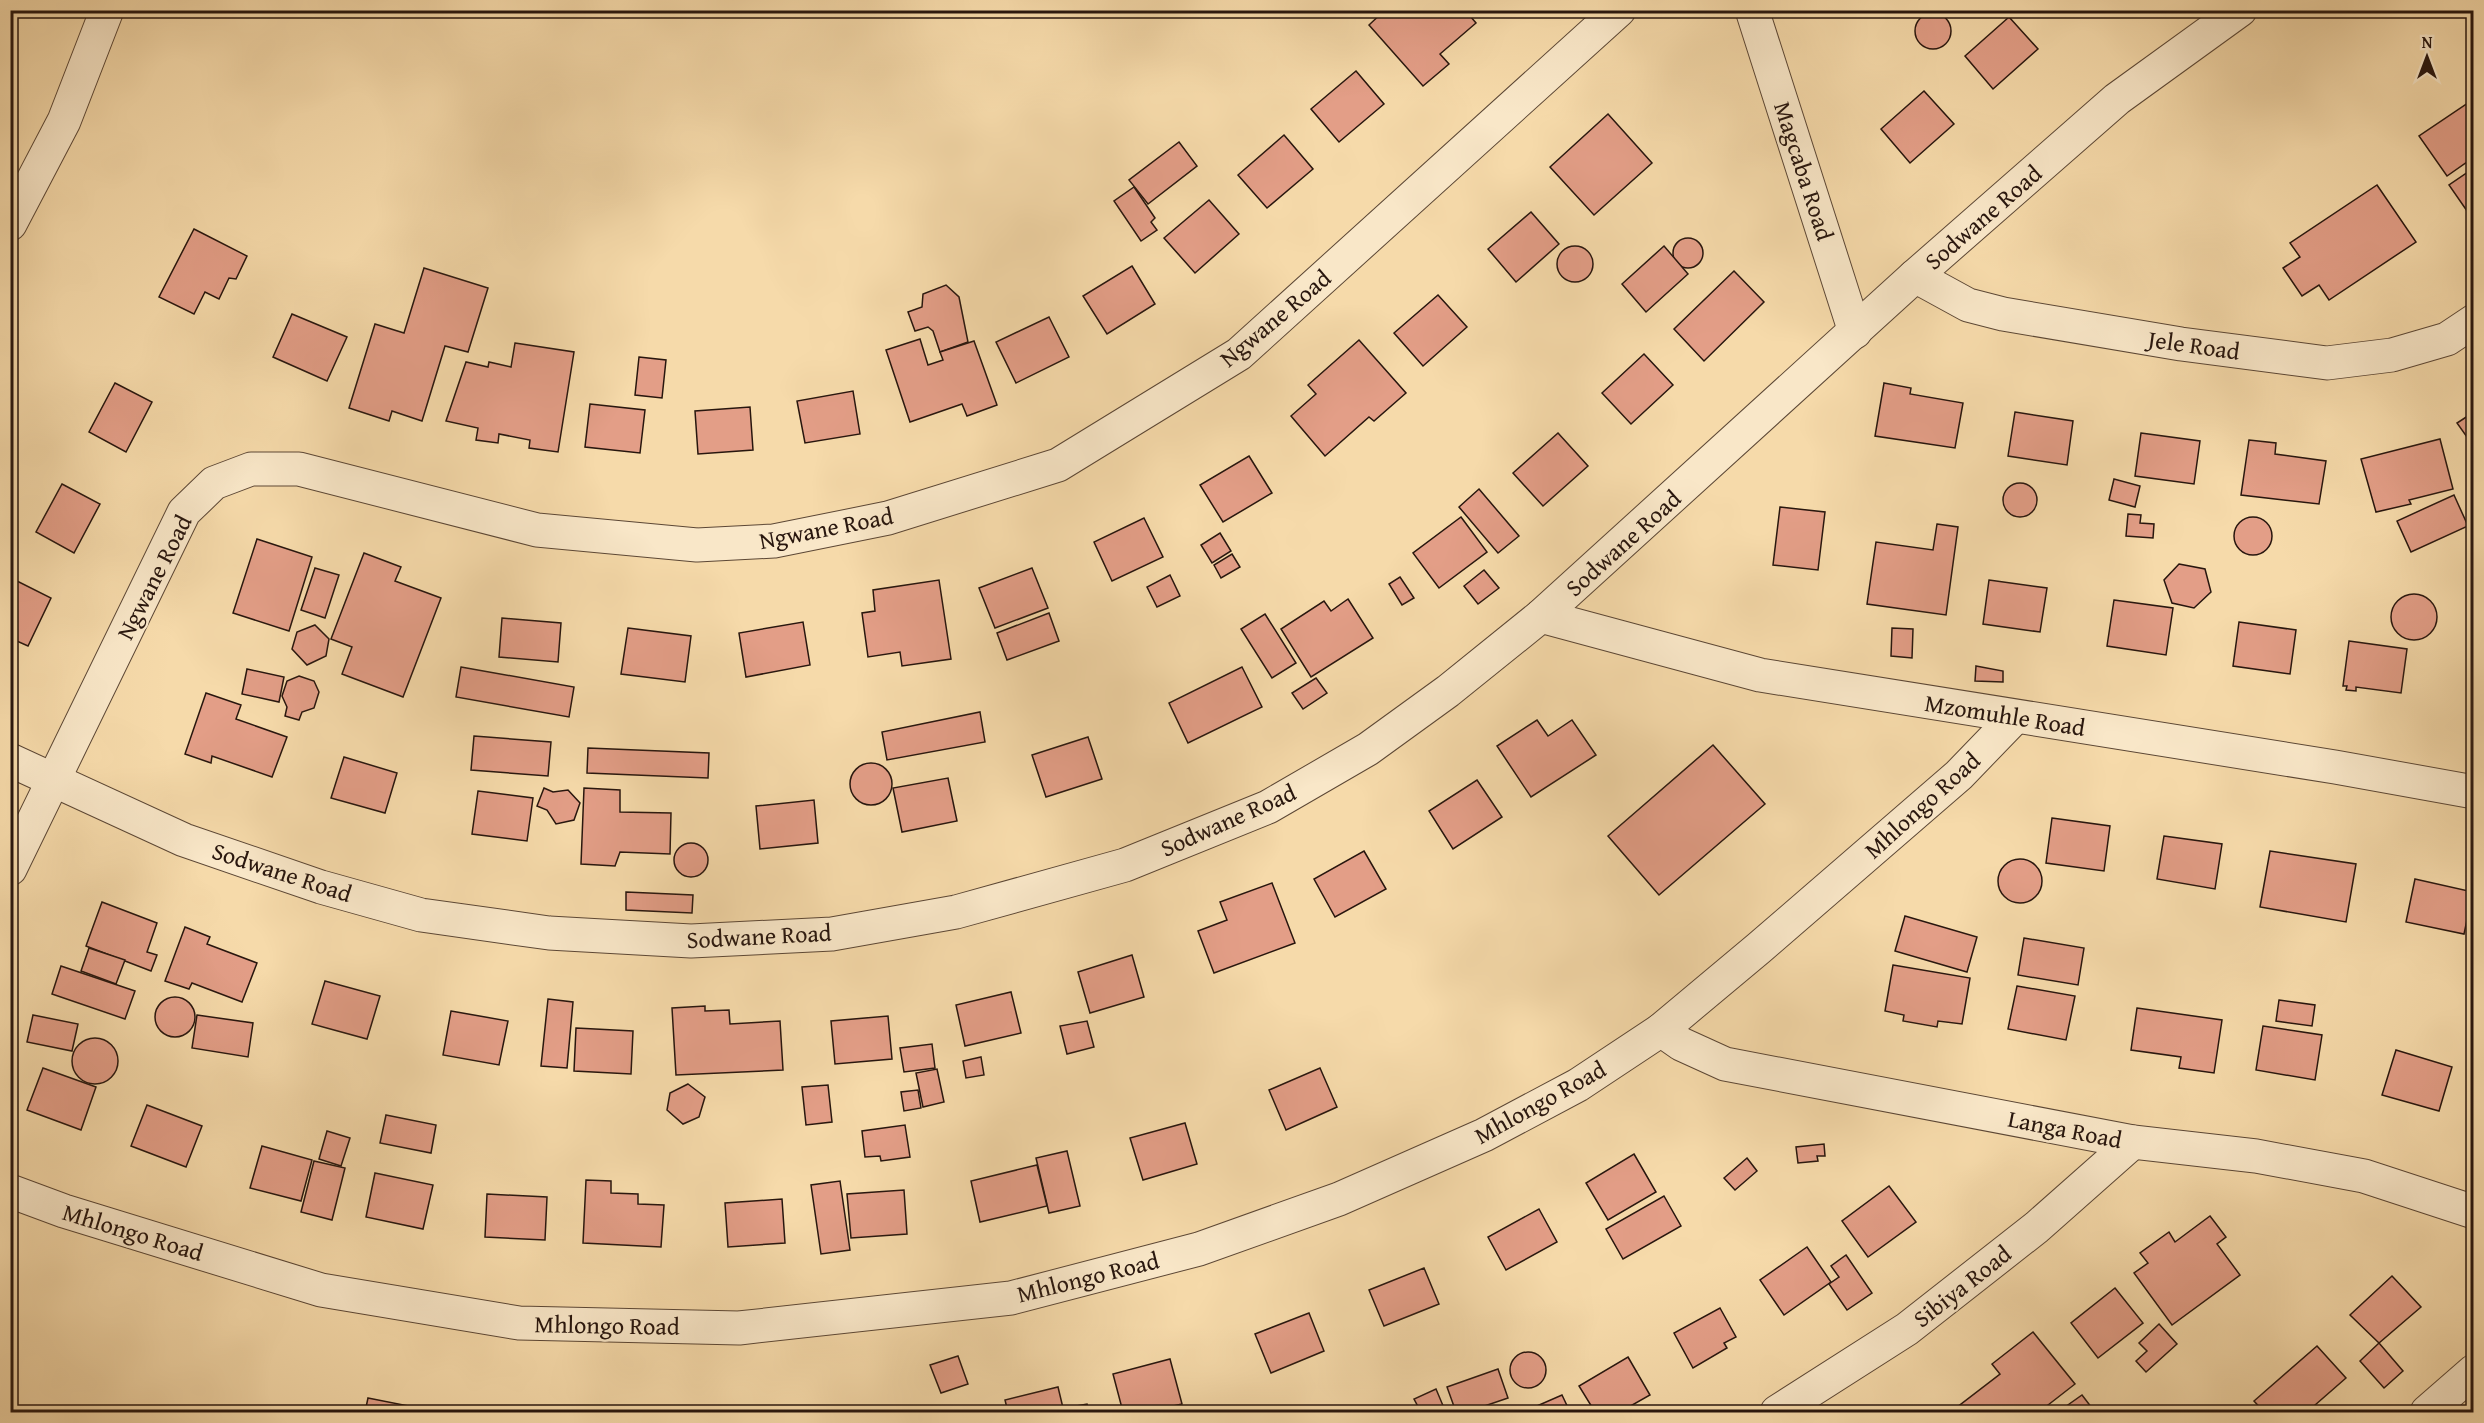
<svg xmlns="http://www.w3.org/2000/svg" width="2484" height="1423" font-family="'Gentium Book Plus',serif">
<rect width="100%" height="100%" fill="#f6daaa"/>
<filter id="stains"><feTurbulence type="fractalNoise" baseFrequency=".00333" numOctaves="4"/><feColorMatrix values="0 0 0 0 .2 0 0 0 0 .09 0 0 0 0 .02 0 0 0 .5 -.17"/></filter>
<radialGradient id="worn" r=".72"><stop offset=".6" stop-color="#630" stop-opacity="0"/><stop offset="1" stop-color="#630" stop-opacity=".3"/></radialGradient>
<g fill="#e39e87" stroke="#28160e" stroke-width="1.5">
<path d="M 1385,10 L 1465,10 L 1476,23 L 1440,54 L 1449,64 L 1423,86 L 1369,25 Z"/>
<circle cx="1933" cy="31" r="18"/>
<path d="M 2009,17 L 2038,49 L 1993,89 L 1965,56 Z"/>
<path d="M 10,62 L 15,64 L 17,76 L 10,93 Z"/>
<path d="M 1356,71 L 1384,104 L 1339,142 L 1311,109 Z"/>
<path d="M 1924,91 L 1954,124 L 1910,163 L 1881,129 Z"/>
<path d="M 2474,99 L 2474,157 L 2447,176 L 2419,136 Z"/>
<path d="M 1608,114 L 1652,163 L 1594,215 L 1550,167 Z"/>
<path d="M 1284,135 L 1313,169 L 1267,208 L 1238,175 Z"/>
<path d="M 1179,142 L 1197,166 L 1148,204 L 1129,180 Z"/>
<path d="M 2474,168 L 2474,221 L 2449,185 Z"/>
<path d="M 2377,185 L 2416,242 L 2329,300 L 2319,285 L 2302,296 L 2283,268 L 2300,257 L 2290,243 Z"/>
<path d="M 1134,187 L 1155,218 L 1151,222 L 1157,230 L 1141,241 L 1114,201 Z"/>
<path d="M 1209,200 L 1239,234 L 1195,273 L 1164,238 Z"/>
<path d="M 1531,212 L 1559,244 L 1516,282 L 1488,249 Z"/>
<path d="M 194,229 L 247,256 L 236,279 L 229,278 L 219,299 L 205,292 L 194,314 L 159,297 Z"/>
<circle cx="1688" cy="253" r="15"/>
<circle cx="1575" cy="264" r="18"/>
<path d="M 1664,246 L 1688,274 L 1646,312 L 1622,284 Z"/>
<path d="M 1132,266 L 1155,304 L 1107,334 L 1083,296 Z"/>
<path d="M 424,268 L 488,288 L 468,352 L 445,346 L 422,421 L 392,411 L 389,421 L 349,408 L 375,324 L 404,333 Z"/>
<path d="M 1734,271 L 1764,302 L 1704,361 L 1674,329 Z"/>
<path d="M 946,285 L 959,297 L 968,342 L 940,352 L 933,331 L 928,327 L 915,331 L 908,312 L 922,307 L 923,294 Z"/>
<path d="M 1438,295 L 1467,327 L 1423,366 L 1394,333 Z"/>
<path d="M 292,314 L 347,337 L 327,381 L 273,357 Z"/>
<path d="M 1049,317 L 1069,357 L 1016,383 L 996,342 Z"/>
<path d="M 920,339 L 928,365 L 943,360 L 940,352 L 974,341 L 997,405 L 967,416 L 962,404 L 910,422 L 886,350 Z"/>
<path d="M 1359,340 L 1406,393 L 1374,421 L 1369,417 L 1325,456 L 1291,416 L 1316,394 L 1308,385 Z"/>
<path d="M 515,343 L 574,352 L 558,452 L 529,448 L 530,440 L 499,434 L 498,443 L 476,440 L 478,428 L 446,421 L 466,362 L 488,367 L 489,362 L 511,367 Z"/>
<path d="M 1644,354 L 1673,385 L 1631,424 L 1602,393 Z"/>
<path d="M 639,357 L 666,360 L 662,398 L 635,395 Z"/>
<path d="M 115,383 L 152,402 L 126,452 L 89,432 Z"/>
<path d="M 1884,383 L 1911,388 L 1910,394 L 1963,403 L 1955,448 L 1875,436 Z"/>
<path d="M 853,391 L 860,434 L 805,443 L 797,401 Z"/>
<path d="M 590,404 L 645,410 L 640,453 L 585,447 Z"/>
<path d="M 750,407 L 753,450 L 698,454 L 695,411 Z"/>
<path d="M 2015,412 L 2073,421 L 2067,465 L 2008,456 Z"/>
<path d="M 2474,412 L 2474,447 L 2457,423 Z"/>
<path d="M 1558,433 L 1588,466 L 1543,506 L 1513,473 Z"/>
<path d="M 2141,433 L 2200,441 L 2194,484 L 2135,476 Z"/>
<path d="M 2440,439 L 2453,489 L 2409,500 L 2411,504 L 2376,512 L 2361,459 Z"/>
<path d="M 2249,440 L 2276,443 L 2275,454 L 2326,461 L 2319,504 L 2241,495 Z"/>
<path d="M 1249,456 L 1272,493 L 1223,522 L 1200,485 Z"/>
<path d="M 2114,479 L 2140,486 L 2135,507 L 2109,500 Z"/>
<circle cx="2020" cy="500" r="17"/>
<path d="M 62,484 L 100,504 L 74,553 L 36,532 Z"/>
<path d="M 1479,489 L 1519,536 L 1498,553 L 1459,507 Z"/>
<path d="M 2454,495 L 2468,526 L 2411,552 L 2397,521 Z"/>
<path d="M 1780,507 L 1825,512 L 1818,570 L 1773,565 Z"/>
<path d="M 2128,514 L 2141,515 L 2140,523 L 2154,524 L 2153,538 L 2126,536 Z"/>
<path d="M 1461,517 L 1487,552 L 1439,588 L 1413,553 Z"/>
<circle cx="2253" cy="536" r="19"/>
<path d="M 1144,518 L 1163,557 L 1112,581 L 1094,542 Z"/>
<path d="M 1937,524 L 1958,527 L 1946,615 L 1867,604 L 1876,542 L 1933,550 Z"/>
<path d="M 1220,533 L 1231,551 L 1212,563 L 1201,545 Z"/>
<path d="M 257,539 L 312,557 L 289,631 L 233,613 Z"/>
<path d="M 364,553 L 401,567 L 395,581 L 441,598 L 403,697 L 342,674 L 352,647 L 331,639 Z"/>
<path d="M 1232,554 L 1240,567 L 1221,578 L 1214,565 Z"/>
<path d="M 2179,564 L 2205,569 L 2211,592 L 2194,608 L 2172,603 L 2164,580 Z"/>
<path d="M 315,568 L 339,575 L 325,618 L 301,610 Z"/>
<path d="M 1032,568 L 1048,608 L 995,628 L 979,588 Z"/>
<path d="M 1484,570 L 1499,588 L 1478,604 L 1464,586 Z"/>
<path d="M 1170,575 L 1180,596 L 1157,607 L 1147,587 Z"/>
<path d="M 1400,577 L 1414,598 L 1402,605 L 1389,584 Z"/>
<path d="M 13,579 L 51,598 L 28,646 L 10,638 L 10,584 Z"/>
<path d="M 939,580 L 951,659 L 902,666 L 900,652 L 868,657 L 862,613 L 875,611 L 873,590 Z"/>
<path d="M 1989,580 L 2047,588 L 2040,632 L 1983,624 Z"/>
<circle cx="2414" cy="617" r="23"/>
<path d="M 1348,599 L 1373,638 L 1311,677 L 1281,629 L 1324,601 L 1331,611 Z"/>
<path d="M 2114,600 L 2173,608 L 2166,655 L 2107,646 Z"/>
<path d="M 1049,613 L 1059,641 L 1007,660 L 997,633 Z"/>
<path d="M 1265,614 L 1296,663 L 1272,678 L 1241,629 Z"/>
<path d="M 502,618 L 561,623 L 558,662 L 499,657 Z"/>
<path d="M 803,622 L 810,665 L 746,677 L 739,633 Z"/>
<path d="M 2239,622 L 2296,630 L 2290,674 L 2233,666 Z"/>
<path d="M 315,625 L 329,639 L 326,656 L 307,665 L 292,649 L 297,632 Z"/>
<path d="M 628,628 L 691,636 L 685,682 L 621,674 Z"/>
<path d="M 1892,628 L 1913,629 L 1912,658 L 1891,656 Z"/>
<path d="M 2349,641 L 2407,649 L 2401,693 L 2356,687 L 2356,691 L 2346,690 L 2347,686 L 2343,686 Z"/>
<path d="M 1976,666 L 2003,671 L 2003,682 L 1975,681 Z"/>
<path d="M 461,667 L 574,687 L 569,717 L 456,697 Z"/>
<path d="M 1242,667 L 1262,707 L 1188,743 L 1169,703 Z"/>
<path d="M 247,669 L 284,677 L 279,702 L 242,694 Z"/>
<path d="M 299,676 L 314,681 L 319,692 L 314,708 L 302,712 L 299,720 L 285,716 L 287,707 L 282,696 L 287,681 Z"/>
<path d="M 1316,678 L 1327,693 L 1303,709 L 1292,693 Z"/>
<path d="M 206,693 L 241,705 L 236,719 L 287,737 L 272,777 L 212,756 L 211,763 L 185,754 Z"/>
<path d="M 980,712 L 985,742 L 887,760 L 882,732 Z"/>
<path d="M 1537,720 L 1548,736 L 1572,720 L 1596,755 L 1531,797 L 1497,746 Z"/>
<path d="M 474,736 L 551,742 L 548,776 L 471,770 Z"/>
<path d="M 1088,737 L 1102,779 L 1046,797 L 1032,755 Z"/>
<path d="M 1713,745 L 1765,804 L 1659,895 L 1608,836 Z"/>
<path d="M 588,748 L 709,753 L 708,778 L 587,773 Z"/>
<path d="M 344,757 L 397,773 L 385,813 L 331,798 Z"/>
<circle cx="871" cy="784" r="21"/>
<path d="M 948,778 L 957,821 L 902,832 L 893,788 Z"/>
<path d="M 1477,780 L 1502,817 L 1453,849 L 1429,811 Z"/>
<path d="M 544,788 L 553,792 L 568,790 L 580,803 L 574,820 L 556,824 L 547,810 L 537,806 Z"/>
<path d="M 584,788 L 620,790 L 620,812 L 671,813 L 670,854 L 620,852 L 615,866 L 581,864 Z"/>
<path d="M 478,791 L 533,798 L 527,841 L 472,834 Z"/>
<path d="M 814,800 L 818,843 L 760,849 L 756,806 Z"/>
<path d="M 2052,818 L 2110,826 L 2104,871 L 2046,863 Z"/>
<path d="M 2164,836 L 2222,844 L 2215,889 L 2157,879 Z"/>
<circle cx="691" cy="860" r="17"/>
<path d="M 1364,851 L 1386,889 L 1335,917 L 1314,879 Z"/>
<path d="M 2270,851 L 2356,864 L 2346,922 L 2260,907 Z"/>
<circle cx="2020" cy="881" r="22"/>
<path d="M 2415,879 L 2473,892 L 2464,934 L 2406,922 Z"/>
<path d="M 1272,883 L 1295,943 L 1214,973 L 1198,931 L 1227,920 L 1220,902 Z"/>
<path d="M 626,892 L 693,895 L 692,913 L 626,910 Z"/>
<path d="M 102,902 L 157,923 L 147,952 L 157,955 L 151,971 L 86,946 Z"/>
<path d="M 1905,916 L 1977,937 L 1967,972 L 1895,951 Z"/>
<path d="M 185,927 L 210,937 L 207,944 L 257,963 L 242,1002 L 192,983 L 189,989 L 165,981 Z"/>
<path d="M 2024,938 L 2084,948 L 2078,985 L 2018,975 Z"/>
<path d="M 89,948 L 125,960 L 116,984 L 81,971 Z"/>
<path d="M 1132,955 L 1144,997 L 1090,1013 L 1078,972 Z"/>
<path d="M 1893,965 L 1970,978 L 1962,1024 L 1938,1021 L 1937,1027 L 1903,1021 L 1904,1015 L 1885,1011 Z"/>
<path d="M 61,966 L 135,991 L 125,1019 L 52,994 Z"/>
<path d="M 325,981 L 380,996 L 367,1039 L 312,1024 Z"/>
<path d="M 2017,986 L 2075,996 L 2066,1040 L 2008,1029 Z"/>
<path d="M 1011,992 L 1021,1033 L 965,1046 L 956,1005 Z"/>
<circle cx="175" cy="1017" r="20"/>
<path d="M 548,999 L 573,1002 L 567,1068 L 541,1066 Z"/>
<path d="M 2279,1000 L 2315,1005 L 2312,1026 L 2276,1021 Z"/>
<path d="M 705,1006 L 705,1011 L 729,1010 L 730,1024 L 780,1021 L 783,1070 L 676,1075 L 672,1008 Z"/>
<path d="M 2137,1008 L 2222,1020 L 2214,1073 L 2179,1068 L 2181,1057 L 2131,1050 Z"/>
<path d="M 451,1011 L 508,1021 L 499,1065 L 443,1055 Z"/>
<path d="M 33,1015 L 78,1024 L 72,1051 L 27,1042 Z"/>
<path d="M 197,1015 L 253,1023 L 248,1057 L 192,1048 Z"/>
<path d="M 888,1016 L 892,1059 L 835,1064 L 831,1021 Z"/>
<path d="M 1087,1021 L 1094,1047 L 1067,1054 L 1060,1026 Z"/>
<path d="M 2263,1026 L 2322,1035 L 2315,1080 L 2256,1070 Z"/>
<path d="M 576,1028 L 633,1031 L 631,1074 L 574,1071 Z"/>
<circle cx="95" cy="1061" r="23"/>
<path d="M 932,1044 L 935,1068 L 904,1072 L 900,1048 Z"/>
<path d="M 2396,1050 L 2452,1067 L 2439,1111 L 2382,1095 Z"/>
<path d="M 981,1057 L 984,1075 L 966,1078 L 963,1061 Z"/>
<path d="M 43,1068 L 96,1087 L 81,1130 L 27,1110 Z"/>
<path d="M 1320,1068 L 1337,1107 L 1286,1130 L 1269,1090 Z"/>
<path d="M 937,1069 L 944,1102 L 923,1107 L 916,1073 Z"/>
<path d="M 688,1084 L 705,1097 L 699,1117 L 683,1124 L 667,1110 L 670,1093 Z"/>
<path d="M 828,1085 L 832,1122 L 806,1125 L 802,1087 Z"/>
<path d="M 918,1090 L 921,1108 L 904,1111 L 901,1092 Z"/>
<path d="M 147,1105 L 202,1126 L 186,1167 L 131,1146 Z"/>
<path d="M 386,1115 L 436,1125 L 431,1153 L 380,1143 Z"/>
<path d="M 1185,1123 L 1197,1164 L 1143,1180 L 1130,1138 Z"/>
<path d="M 905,1125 L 910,1157 L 881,1161 L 880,1156 L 865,1157 L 862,1131 Z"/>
<path d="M 327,1131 L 350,1138 L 341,1166 L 319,1159 Z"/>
<path d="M 1824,1144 L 1825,1156 L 1817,1156 L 1818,1161 L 1798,1163 L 1796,1147 Z"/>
<path d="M 262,1146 L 312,1160 L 301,1201 L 250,1188 Z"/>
<path d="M 1067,1151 L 1080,1206 L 1049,1213 L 1036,1158 Z"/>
<path d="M 1634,1154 L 1656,1192 L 1608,1220 L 1586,1183 Z"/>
<path d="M 1747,1158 L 1757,1171 L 1735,1190 L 1724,1178 Z"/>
<path d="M 314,1161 L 345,1168 L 332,1220 L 301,1212 Z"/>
<path d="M 1037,1165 L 1047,1206 L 980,1222 L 971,1181 Z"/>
<path d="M 375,1173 L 433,1185 L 423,1229 L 366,1217 Z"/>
<path d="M 586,1180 L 611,1181 L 611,1193 L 638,1194 L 638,1204 L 664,1205 L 661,1247 L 583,1243 Z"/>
<path d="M 840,1181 L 850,1250 L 821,1254 L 811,1185 Z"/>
<path d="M 1889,1186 L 1916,1222 L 1868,1257 L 1842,1221 Z"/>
<path d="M 904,1190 L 907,1234 L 851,1238 L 847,1194 Z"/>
<path d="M 487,1194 L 547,1197 L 545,1240 L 485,1237 Z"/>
<path d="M 1664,1196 L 1681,1226 L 1623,1259 L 1606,1229 Z"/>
<path d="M 782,1199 L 785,1243 L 728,1247 L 725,1203 Z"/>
<path d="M 1539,1209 L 1557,1242 L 1506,1270 L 1488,1237 Z"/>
<path d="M 2210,1216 L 2226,1237 L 2217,1244 L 2240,1275 L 2172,1325 L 2134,1273 L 2148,1263 L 2140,1253 L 2169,1232 L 2175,1242 Z"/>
<path d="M 1807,1247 L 1831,1282 L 1784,1315 L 1760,1280 Z"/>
<path d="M 1846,1255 L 1872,1293 L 1847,1310 L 1829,1284 L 1839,1277 L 1831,1266 Z"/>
<path d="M 1424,1268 L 1439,1304 L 1384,1326 L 1369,1290 Z"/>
<path d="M 2392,1276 L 2421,1307 L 2379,1343 L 2350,1315 Z"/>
<path d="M 2115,1288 L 2143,1323 L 2098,1358 L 2071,1323 Z"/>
<path d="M 1720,1308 L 1736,1337 L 1724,1343 L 1727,1348 L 1693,1368 L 1674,1333 Z"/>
<path d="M 1309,1313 L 1324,1351 L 1271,1373 L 1255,1334 Z"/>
<path d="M 2159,1324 L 2177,1344 L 2146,1372 L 2136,1361 L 2147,1351 L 2139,1343 Z"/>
<path d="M 2033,1332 L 2075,1384 L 2039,1412 L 1959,1412 L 1956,1408 L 2000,1374 L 1992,1364 Z"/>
<path d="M 2379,1343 L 2403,1371 L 2384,1388 L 2360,1361 Z"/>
<path d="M 2317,1346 L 2346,1378 L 2307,1412 L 2264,1412 L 2254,1401 Z"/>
<circle cx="1528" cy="1370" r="18"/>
<path d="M 958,1356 L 968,1384 L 941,1393 L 930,1365 Z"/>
<path d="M 1628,1357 L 1650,1395 L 1620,1412 L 1595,1412 L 1579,1386 Z"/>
<path d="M 1170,1359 L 1182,1404 L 1146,1412 L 1123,1412 L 1113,1374 Z"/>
<path d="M 1498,1369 L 1508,1398 L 1467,1412 L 1456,1412 L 1447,1387 Z"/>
<path d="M 1058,1387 L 1064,1412 L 1008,1412 L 1005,1400 Z"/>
<path d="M 1436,1389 L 1444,1408 L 1435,1412 L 1421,1412 L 1414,1399 Z"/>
<path d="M 1562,1395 L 1570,1412 L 1523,1412 Z"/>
<path d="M 2082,1395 L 2095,1412 L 2058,1412 Z"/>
<path d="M 368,1398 L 424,1409 L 424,1412 L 365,1412 Z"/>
<path d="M 1087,1404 L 1089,1412 L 1065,1412 L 1064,1408 Z"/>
<path d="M 942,1408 L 942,1412 L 888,1412 Z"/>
</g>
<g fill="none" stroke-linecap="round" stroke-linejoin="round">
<g stroke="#5c4735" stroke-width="35">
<g id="minor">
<path d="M 1752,10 L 1855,332"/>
<path d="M 1915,276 L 1968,305 L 2003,314 L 2181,344 L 2327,363 L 2392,355 L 2447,339 L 2474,321"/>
<path d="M 1541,616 L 1760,675 L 2335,767 L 2474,792"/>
<path d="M 10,760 L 184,840 L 321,887 L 421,915 L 549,933 L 691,941 L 832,934 L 956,912 L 1125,865 L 1268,807 L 1368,749 L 1448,691 L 1541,616 L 1915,276 L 2117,99 L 2240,10"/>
<path d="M 10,869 L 184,512 L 214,483 L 251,469 L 299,469 L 537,530 L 697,545 L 774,541 L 888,518 L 1058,465 L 1239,354 L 1619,10"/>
<path d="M 1661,1030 L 1681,1044 L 1725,1064 L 2133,1142 L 2256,1156 L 2364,1176 L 2474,1212"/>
<path d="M 10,1191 L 64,1211 L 321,1290 L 519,1323 L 739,1328 L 1011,1298 L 1199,1249 L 1339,1199 L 1484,1135 L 1578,1085 L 1661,1030 L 1759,948 L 1959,775 L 2015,717"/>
<path d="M 1777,1412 L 1907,1329 L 2037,1227 L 2133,1142"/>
<path d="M 2427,1412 L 2474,1371"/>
</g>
</g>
<g stroke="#5c4735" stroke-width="35">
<path id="tertiary" d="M 10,224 L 64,121 L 107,10"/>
</g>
<use href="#minor" stroke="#f9e7c8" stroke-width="33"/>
<use href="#tertiary" stroke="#f9e7c8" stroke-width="33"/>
</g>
<g text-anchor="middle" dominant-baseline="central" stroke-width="4.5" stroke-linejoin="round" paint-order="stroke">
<g font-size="24" fill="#28160e" stroke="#f9e7c8">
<text transform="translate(1804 171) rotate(72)">Magcaba Road</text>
<text transform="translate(1983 217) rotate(-41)">Sodwane Road</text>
<text transform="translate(1275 318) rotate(-40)">Ngwane Road</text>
<text transform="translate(2194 345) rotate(8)">Jele Road</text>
<text transform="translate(826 528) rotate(-11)">Ngwane Road</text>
<text transform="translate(1623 543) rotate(-42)">Sodwane Road</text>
<text transform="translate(154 577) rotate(-63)">Ngwane Road</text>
<text transform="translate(2005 715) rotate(9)">Mzomuhle Road</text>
<text transform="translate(1922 805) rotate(-42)">Mhlongo Road</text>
<text transform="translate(1228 820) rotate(-24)">Sodwane Road</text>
<text transform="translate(282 872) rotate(18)">Sodwane Road</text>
<text transform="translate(759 936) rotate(-3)">Sodwane Road</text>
<text transform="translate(1540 1102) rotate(-29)">Mhlongo Road</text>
<text transform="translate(2065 1129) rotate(11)">Langa Road</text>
<text transform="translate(133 1232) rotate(17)">Mhlongo Road</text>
<text transform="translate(1088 1277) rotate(-14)">Mhlongo Road</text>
<text transform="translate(1962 1286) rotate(-38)">Sibiya Road</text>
<text transform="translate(607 1325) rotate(1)">Mhlongo Road</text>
</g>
</g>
<rect width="2484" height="1423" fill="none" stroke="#f6daaa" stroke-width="36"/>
<rect x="12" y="12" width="2460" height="1399" fill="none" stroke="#28160e" stroke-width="3"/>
<rect x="18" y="18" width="2448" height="1387" fill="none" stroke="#28160e" stroke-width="1.5"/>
<g transform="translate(2427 57)" stroke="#f9e7c8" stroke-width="4.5" paint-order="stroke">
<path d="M0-4.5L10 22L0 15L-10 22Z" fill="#28160e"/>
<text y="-9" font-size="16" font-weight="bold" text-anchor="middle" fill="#28160e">N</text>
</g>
<rect width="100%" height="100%" filter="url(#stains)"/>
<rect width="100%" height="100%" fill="url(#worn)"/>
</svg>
